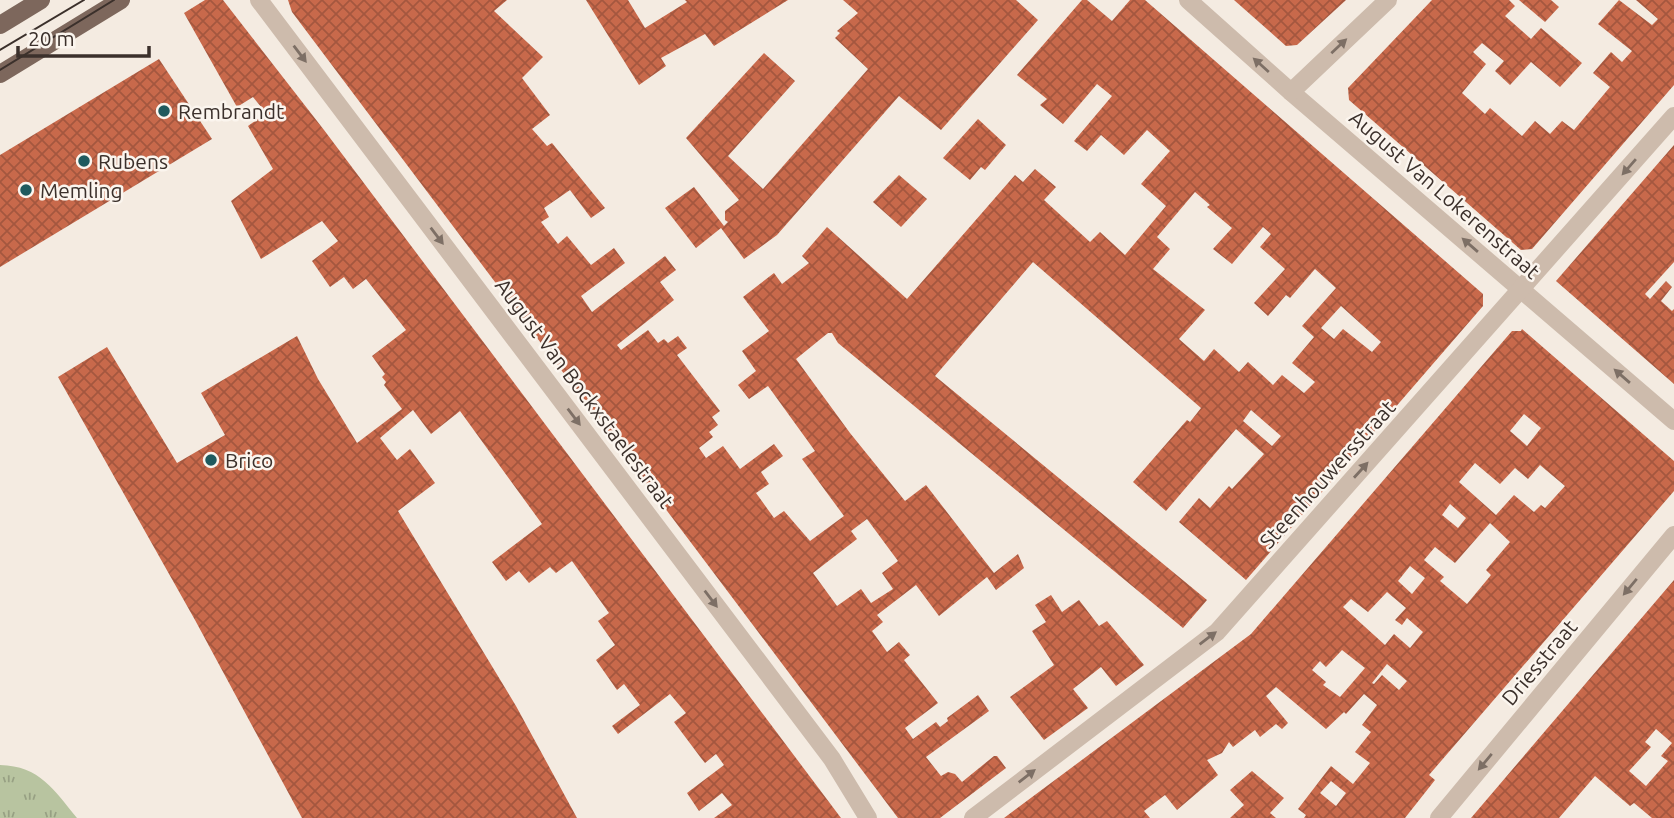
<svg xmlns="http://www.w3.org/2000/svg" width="1674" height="818" font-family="Ubuntu,sans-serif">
<defs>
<pattern id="grass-tufts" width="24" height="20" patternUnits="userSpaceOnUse" patternTransform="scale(1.75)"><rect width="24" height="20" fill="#b8c4a0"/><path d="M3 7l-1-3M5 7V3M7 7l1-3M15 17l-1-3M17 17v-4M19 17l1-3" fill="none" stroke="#97a083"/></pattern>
<pattern id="building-cross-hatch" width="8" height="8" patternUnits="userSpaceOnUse" patternTransform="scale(1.75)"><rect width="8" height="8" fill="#c8694b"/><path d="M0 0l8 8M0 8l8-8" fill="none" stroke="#a4573f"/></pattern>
</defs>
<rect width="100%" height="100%" fill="#f4ebe1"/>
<path fill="url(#grass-tufts)" d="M 0,765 C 40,766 54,790 77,818 L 0,818 Z"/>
<g fill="url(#building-cross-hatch)" fill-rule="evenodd">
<path d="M 205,0 L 223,0 L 324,130 L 841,818 L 714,818 L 732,805 L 722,793 L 699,811 L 687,793 L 724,765 L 716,754 L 705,763 L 701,758 L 674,722 L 686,713 L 670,694 L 618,734 L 612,726 L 640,705 L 624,684 L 617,690 L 596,660 L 615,645 L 598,621 L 609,613 L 572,561 L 556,573 L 550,567 L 529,583 L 519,571 L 506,581 L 492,562 L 542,524 L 460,411 L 431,434 L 413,410 L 380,438 L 397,460 L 410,449 L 435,483 L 398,511 L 516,706 L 577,818 L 302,818 L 195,620 L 58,377 L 107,347 L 177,463 L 225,435 L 201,393 L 297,336 L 318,379 L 357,443 L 402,409 L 384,385 L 386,382 L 382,377 L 385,374 L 372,356 L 406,330 L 366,279 L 353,289 L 344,277 L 330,287 L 312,261 L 338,241 L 322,221 L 261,259 L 231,201 L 273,169 L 248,126 L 266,113 L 253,97 L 237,107 L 184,13 Z"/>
<path d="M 288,0 L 507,0 L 494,11 L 543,57 L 522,78 L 550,115 L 532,129 L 547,146 L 552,143 L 605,208 L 591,218 L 570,190 L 544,208 L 549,217 L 541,222 L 558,244 L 567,236 L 591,265 L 614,248 L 625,263 L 581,296 L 592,312 L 665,256 L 676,270 L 660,282 L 674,300 L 617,345 L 621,350 L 648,330 L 658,343 L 664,339 L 668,343 L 678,336 L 687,348 L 677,355 L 720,411 L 712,417 L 718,425 L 709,432 L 713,437 L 699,448 L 706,458 L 723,446 L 740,469 L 774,444 L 783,456 L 761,472 L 769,484 L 756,493 L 774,518 L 784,511 L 810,541 L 844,516 L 802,459 L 815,451 L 768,386 L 749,399 L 738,385 L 756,371 L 742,351 L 769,331 L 743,297 L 774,273 L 782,284 L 809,263 L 802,256 L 827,227 L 907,299 L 1015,175 L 1023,182 L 1035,169 L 1056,187 L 1044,200 L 1090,242 L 1100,232 L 1125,255 L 1166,206 L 1141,184 L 1170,151 L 1147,130 L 1124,155 L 1101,135 L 1087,151 L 1074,141 L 1112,96 L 1097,84 L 1063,124 L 1040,105 L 1047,99 L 1017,75 L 1082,0 L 1087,0 L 1112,21 L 1130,0 L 1145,0 L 1483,294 L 1483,306 L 1246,580 L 1179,522 L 1199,498 L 1210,508 L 1229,486 L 1232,489 L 1264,454 L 1236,429 L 1166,511 L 1133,482 L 1187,420 L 1190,422 L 1201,408 L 1033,262 L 935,376 L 1207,600 L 1183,628 L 838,343 L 832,333 L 828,333 L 796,359 L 850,433 L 905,501 L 926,485 L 994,573 L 1018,554 L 1024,568 L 996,590 L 987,577 L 939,616 L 916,585 L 877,615 L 883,622 L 872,631 L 887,652 L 899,642 L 910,655 L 904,660 L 938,703 L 905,728 L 913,739 L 936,722 L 940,727 L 948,721 L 947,718 L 978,695 L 989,711 L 926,757 L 941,776 L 948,772 L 955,774 L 962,782 L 994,756 L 997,756 L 1006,768 L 940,818 L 898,818 L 292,12 ZM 1195,192 L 1210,205 L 1207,207 L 1232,228 L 1213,249 L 1232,264 L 1263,227 L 1271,234 L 1260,247 L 1285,269 L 1254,303 L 1268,316 L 1286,295 L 1290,298 L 1315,269 L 1336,288 L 1302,326 L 1314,337 L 1292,363 L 1315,382 L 1304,393 L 1282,375 L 1273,385 L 1248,362 L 1239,372 L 1214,349 L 1204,361 L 1179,339 L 1205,310 L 1153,269 L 1170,249 L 1157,237 ZM 1341,306 L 1381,342 L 1372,352 L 1343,329 L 1334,339 L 1321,328 ZM 1251,410 L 1281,436 L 1272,446 L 1243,421 ZM 867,519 L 898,561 L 882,573 L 893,589 L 871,603 L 861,589 L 837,606 L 813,573 L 857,539 L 851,531 Z"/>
<path d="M 586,0 L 628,0 L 645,28 L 687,2 L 685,0 L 788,0 L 714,46 L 705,34 L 661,58 L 666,66 L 639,85 Z"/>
<path d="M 843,0 L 1016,0 L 1038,20 L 941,130 L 899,96 L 777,235 L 744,259 L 721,228 L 696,248 L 665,208 L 694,187 L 724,226 L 728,222 L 725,220 L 725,211 L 739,200 L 686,138 L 764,53 L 795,81 L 728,156 L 763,189 L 868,69 L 835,38 L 840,33 L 837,31 L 858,13 Z"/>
<path d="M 1234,0 L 1346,0 L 1297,45 L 1286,46 Z"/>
<path d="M 1432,0 L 1509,0 L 1515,6 L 1505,16 L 1531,39 L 1541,28 L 1582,63 L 1560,87 L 1531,62 L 1510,85 L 1495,71 L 1504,61 L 1482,43 L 1473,52 L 1486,64 L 1462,93 L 1485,114 L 1490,108 L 1522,136 L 1535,121 L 1550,134 L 1562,121 L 1574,130 L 1610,87 L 1593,73 L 1611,52 L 1622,62 L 1632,51 L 1598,24 L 1619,0 L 1652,25 L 1658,19 L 1636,0 L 1674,0 L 1674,85 L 1532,249 L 1521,250 L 1349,100 L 1348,88 Z"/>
<path d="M 1519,0 L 1551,0 L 1559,7 L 1545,22 Z"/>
<path d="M 159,59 L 212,139 L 0,267 L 0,155 Z"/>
<path d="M 978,119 L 1006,145 L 985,170 L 981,167 L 970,180 L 943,158 Z"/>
<path d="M 1674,145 L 1674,262 L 1645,294 L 1650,299 L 1666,281 L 1672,287 L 1661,301 L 1672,311 L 1674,309 L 1674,384 L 1556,281 Z"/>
<path d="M 899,175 L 927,199 L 901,227 L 873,202 Z"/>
<path d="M 1522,329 L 1674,461 L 1674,491 L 1429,775 L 1435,780 L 1405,818 L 1304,818 L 1306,815 L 1298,809 L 1331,766 L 1353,784 L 1370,763 L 1355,752 L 1371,732 L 1362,725 L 1377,705 L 1364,694 L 1346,714 L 1344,712 L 1326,729 L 1276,687 L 1266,696 L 1288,723 L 1282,729 L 1276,724 L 1260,737 L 1255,730 L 1233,747 L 1229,742 L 1222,753 L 1207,760 L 1218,775 L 1177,810 L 1165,795 L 1144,811 L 1150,818 L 1004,818 L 1251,634 L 1512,331 L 1521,331 ZM 1524,414 L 1541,428 L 1527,446 L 1510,431 ZM 1475,463 L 1500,484 L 1515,468 L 1528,479 L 1540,465 L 1565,486 L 1545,508 L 1541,505 L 1534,512 L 1514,495 L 1496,515 L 1459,482 ZM 1450,504 L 1466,518 L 1458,528 L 1442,515 ZM 1490,523 L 1510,542 L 1486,570 L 1491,575 L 1467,604 L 1440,581 L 1444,577 L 1424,560 L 1435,547 L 1455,563 ZM 1410,566 L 1425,578 L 1412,594 L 1398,581 ZM 1387,592 L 1406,608 L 1395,620 L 1402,625 L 1407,618 L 1423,632 L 1410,648 L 1394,634 L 1385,645 L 1343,607 L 1351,599 L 1368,612 ZM 1342,650 L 1365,668 L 1340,697 L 1323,685 L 1326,682 L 1312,670 L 1320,661 L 1326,667 ZM 1387,664 L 1407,681 L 1399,690 L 1382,675 L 1374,684 L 1372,683 ZM 1331,781 L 1346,793 L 1336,806 L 1320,793 Z"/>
<path d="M 1674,580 L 1674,818 L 1652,818 L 1634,803 L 1630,806 L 1595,776 L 1559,818 L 1471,818 ZM 1656,729 L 1672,743 L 1661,756 L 1668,761 L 1646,786 L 1629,771 L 1651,747 L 1645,742 Z"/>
<path d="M 1051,595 L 1062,612 L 1079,600 L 1099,626 L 1107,621 L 1144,665 L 1116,686 L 1101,667 L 1073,689 L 1088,708 L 1044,740 L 1010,697 L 1054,665 L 1032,631 L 1046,622 L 1035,605 Z"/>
<path d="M 1252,771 L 1284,798 L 1270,813 L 1276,818 L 1230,818 L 1244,805 L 1230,790 Z"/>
</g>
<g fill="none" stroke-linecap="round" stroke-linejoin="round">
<g stroke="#cdbbac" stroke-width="18">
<path d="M 259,0 L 832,759 L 868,818"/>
<path d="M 1188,0 L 1291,92 L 1674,421"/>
<path d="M 1291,92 L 1388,0"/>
<path d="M 973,818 L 1217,632 L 1674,116"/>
<path d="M 1439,818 L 1674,535"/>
</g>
<g stroke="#7d675c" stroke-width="18">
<path d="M 0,25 L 41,0"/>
<path d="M 0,74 L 121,0"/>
</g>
<g stroke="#3b302b" stroke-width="2">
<path d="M 0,50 L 84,0"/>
<path d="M 0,70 L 114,0"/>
</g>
</g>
<defs><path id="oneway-solid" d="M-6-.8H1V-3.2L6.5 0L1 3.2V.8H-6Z" transform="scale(1.75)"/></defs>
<g fill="#7d6f65">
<use href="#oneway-solid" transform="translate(1339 46) rotate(-43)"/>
<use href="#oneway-solid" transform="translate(300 54) rotate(53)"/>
<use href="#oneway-solid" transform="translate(1261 65) rotate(-138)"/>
<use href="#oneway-solid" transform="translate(1629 167) rotate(131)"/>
<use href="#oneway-solid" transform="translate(437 236) rotate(53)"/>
<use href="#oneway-solid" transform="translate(1470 245) rotate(-139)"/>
<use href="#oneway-solid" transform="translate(1622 376) rotate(-139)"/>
<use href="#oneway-solid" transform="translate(574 417) rotate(53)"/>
<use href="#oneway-solid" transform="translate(1361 470) rotate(-48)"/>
<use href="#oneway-solid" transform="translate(1630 587) rotate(130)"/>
<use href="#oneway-solid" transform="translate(711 599) rotate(53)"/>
<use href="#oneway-solid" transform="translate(1208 638) rotate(-37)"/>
<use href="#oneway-solid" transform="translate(1485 762) rotate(130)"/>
<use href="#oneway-solid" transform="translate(1027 776) rotate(-38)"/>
</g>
<g fill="#1f5a5e" stroke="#fbf5ee" stroke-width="2.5">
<circle cx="164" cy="111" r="7"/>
<circle cx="84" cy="161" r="7"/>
<circle cx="26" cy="190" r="7"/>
<circle cx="211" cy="460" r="7"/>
</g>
<g text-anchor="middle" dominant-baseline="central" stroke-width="5" stroke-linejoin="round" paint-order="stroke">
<g font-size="21" fill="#3b302b" stroke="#fbf5ee" text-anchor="start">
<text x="178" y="111">Rembrandt</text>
<text x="98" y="161">Rubens</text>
<text x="40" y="190">Memling</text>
<text x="225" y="460">Brico</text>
</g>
<g font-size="21" fill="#3b302b" stroke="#fbf5ee">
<text transform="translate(1445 194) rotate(41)">August Van Lokerenstraat</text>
<text transform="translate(585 393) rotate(53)">August Van Bockxstaelestraat</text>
<text transform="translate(1327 474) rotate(-48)">Steenhouwersstraat</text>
<text transform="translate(1539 662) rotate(-50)">Driesstraat</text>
</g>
</g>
<path d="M18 46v10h131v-10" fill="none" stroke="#3b302b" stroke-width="3.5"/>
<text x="28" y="46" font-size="21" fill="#3b302b" stroke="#fbf5ee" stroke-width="5" paint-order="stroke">20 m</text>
</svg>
